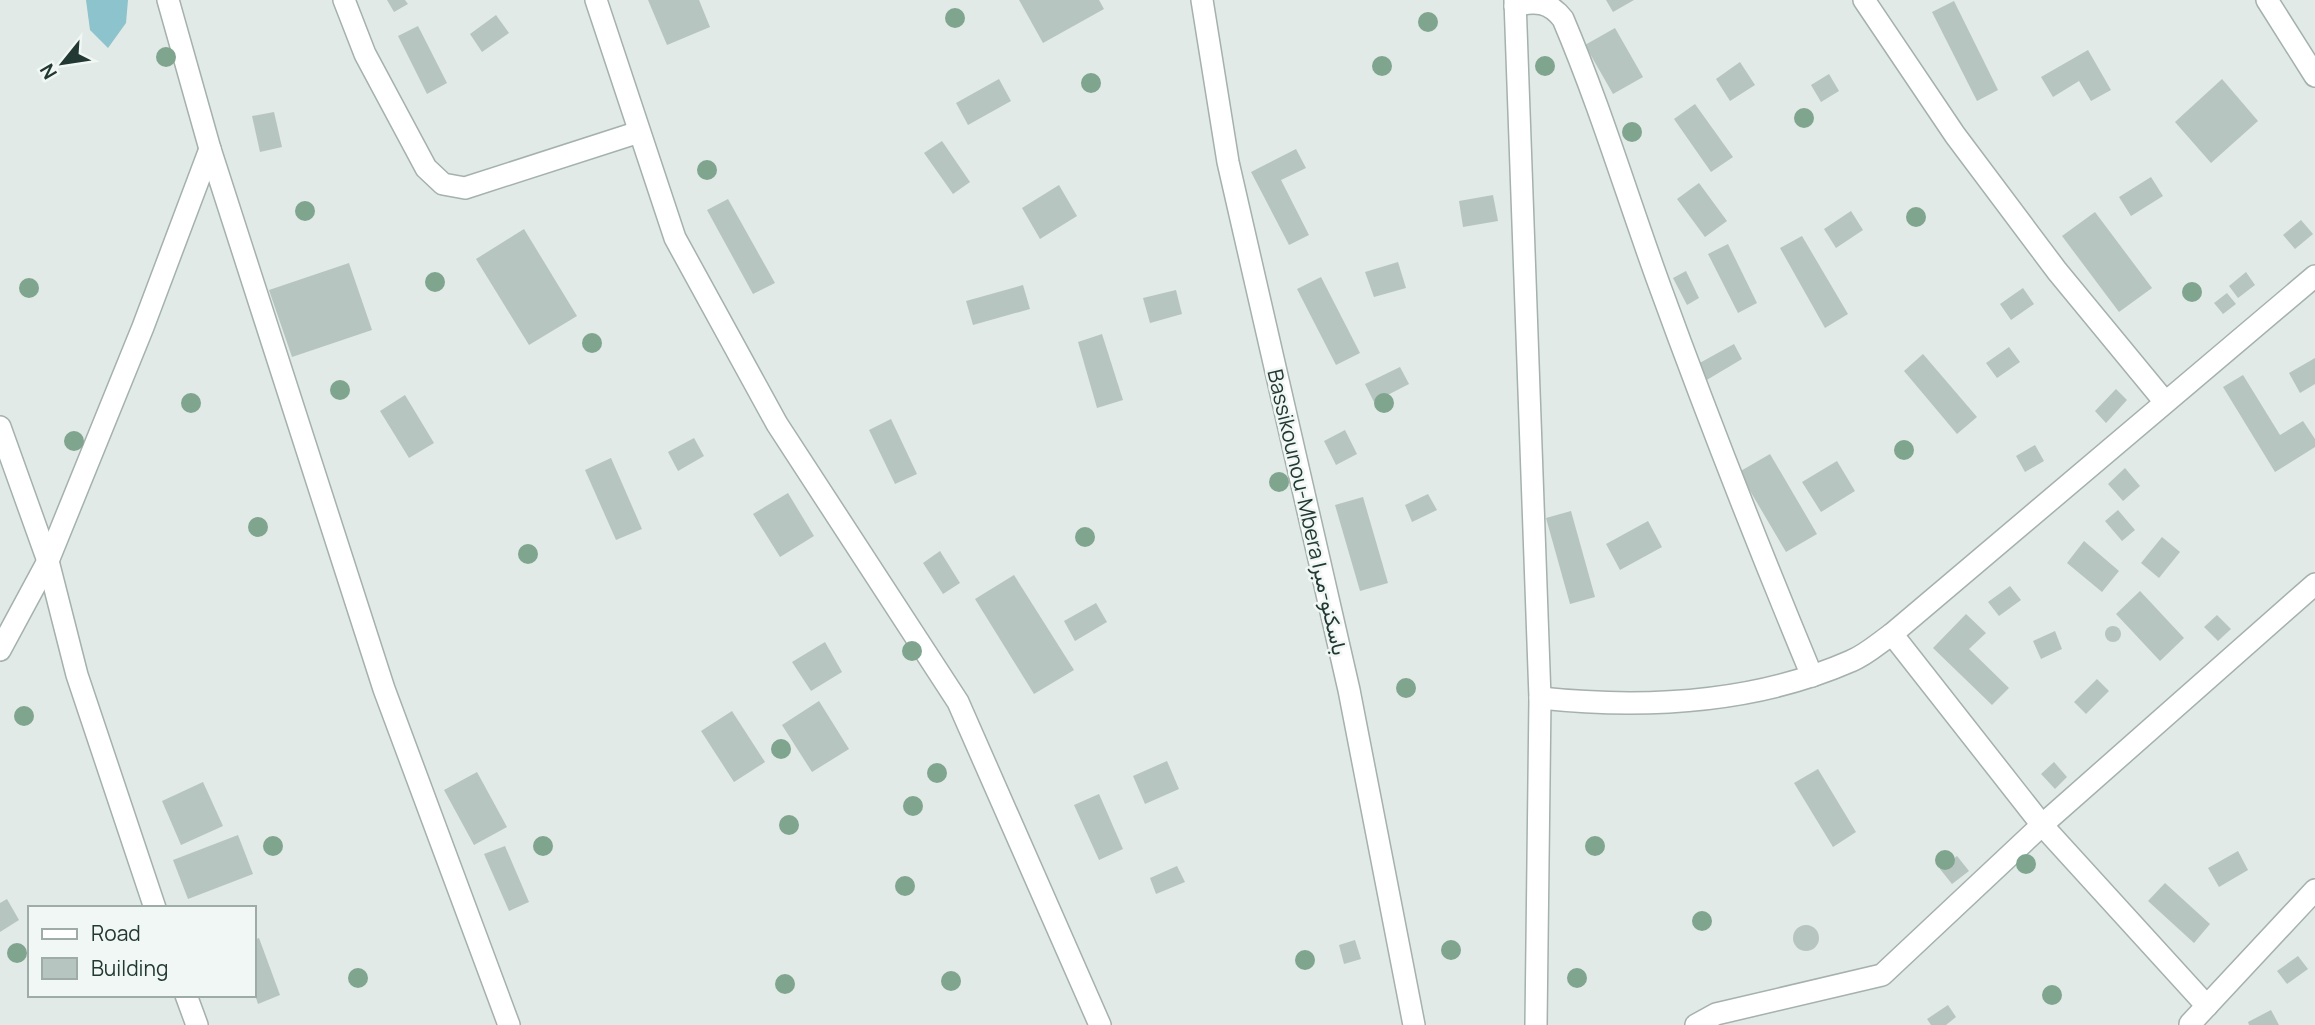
<svg xmlns="http://www.w3.org/2000/svg" width="2315" height="1025" font-family="Manrope,Vazirmatn,sans-serif">
<rect width="100%" height="100%" fill="#e1eae6"/>
<path fill="#8cc3cc" d="M 86,0 L 128,0 L 126,23 L 108,48 L 90,30 Z"/>
<g fill="#b6c5bf">
<path d="M 387,0 L 405,0 L 408,4 L 394,12 Z"/>
<path d="M 648,0 L 699,0 L 710,27 L 667,45 Z"/>
<path d="M 1019,0 L 1099,0 L 1104,9 L 1043,43 Z"/>
<path d="M 1606,0 L 1634,0 L 1613,12 Z"/>
<path d="M 1954,1 L 1998,90 L 1977,101 L 1932,12 Z"/>
<path d="M 496,15 L 509,33 L 482,52 L 470,34 Z"/>
<path d="M 418,26 L 447,83 L 427,94 L 398,36 Z"/>
<path d="M 1615,28 L 1643,77 L 1613,94 L 1585,45 Z"/>
<path d="M 2088,50 L 2111,90 L 2091,101 L 2079,81 L 2053,97 L 2041,77 Z"/>
<path d="M 1740,62 L 1755,85 L 1730,101 L 1716,79 Z"/>
<path d="M 1829,74 L 1839,91 L 1821,102 L 1811,85 Z"/>
<path d="M 999,79 L 1011,101 L 968,125 L 956,103 Z"/>
<path d="M 2222,79 L 2258,121 L 2211,163 L 2175,122 Z"/>
<path d="M 1695,104 L 1733,157 L 1711,172 L 1674,119 Z"/>
<path d="M 274,112 L 282,147 L 260,152 L 252,116 Z"/>
<path d="M 942,141 L 970,182 L 953,194 L 924,153 Z"/>
<path d="M 1296,149 L 1306,168 L 1281,180 L 1309,235 L 1289,245 L 1251,172 Z"/>
<path d="M 2151,177 L 2163,196 L 2131,216 L 2119,197 Z"/>
<path d="M 1699,183 L 1727,221 L 1705,237 L 1677,199 Z"/>
<path d="M 1059,185 L 1077,216 L 1040,239 L 1022,208 Z"/>
<path d="M 1493,195 L 1498,221 L 1463,227 L 1459,201 Z"/>
<path d="M 728,199 L 775,283 L 753,294 L 707,210 Z"/>
<path d="M 1851,211 L 1863,230 L 1836,248 L 1824,229 Z"/>
<path d="M 2095,212 L 2152,288 L 2119,312 L 2062,236 Z"/>
<path d="M 2301,220 L 2313,234 L 2295,249 L 2283,235 Z"/>
<path d="M 524,229 L 577,316 L 529,345 L 476,259 Z"/>
<path d="M 1802,236 L 1848,314 L 1825,328 L 1780,248 Z"/>
<path d="M 1728,244 L 1757,303 L 1738,313 L 1708,254 Z"/>
<path d="M 1398,262 L 1406,288 L 1374,297 L 1365,272 Z"/>
<path d="M 349,263 L 372,330 L 292,357 L 269,290 Z"/>
<path d="M 1686,271 L 1699,298 L 1687,305 L 1673,278 Z"/>
<path d="M 2246,272 L 2255,285 L 2238,298 L 2229,286 Z"/>
<path d="M 1321,277 L 1360,353 L 1336,365 L 1297,289 Z"/>
<path d="M 1023,285 L 1030,309 L 973,325 L 966,301 Z"/>
<path d="M 2023,288 L 2034,304 L 2011,320 L 2000,304 Z"/>
<path d="M 1176,290 L 1182,314 L 1150,323 L 1143,298 Z"/>
<path d="M 2227,293 L 2236,304 L 2223,314 L 2214,303 Z"/>
<path d="M 1102,334 L 1123,400 L 1097,408 L 1078,342 Z"/>
<path d="M 1734,344 L 1742,359 L 1705,381 L 1696,365 Z"/>
<path d="M 2009,347 L 2020,362 L 1997,378 L 1986,363 Z"/>
<path d="M 1923,354 L 1977,417 L 1957,434 L 1904,371 Z"/>
<path d="M 2315,358 L 2315,384 L 2300,393 L 2289,373 Z"/>
<path d="M 1400,367 L 1409,384 L 1374,402 L 1365,384 Z"/>
<path d="M 2243,375 L 2280,435 L 2303,421 L 2315,439 L 2315,447 L 2275,472 L 2223,387 Z"/>
<path d="M 2116,389 L 2127,400 L 2106,423 L 2095,411 Z"/>
<path d="M 405,395 L 434,443 L 409,458 L 380,411 Z"/>
<path d="M 891,419 L 917,474 L 895,484 L 869,430 Z"/>
<path d="M 1345,430 L 1357,454 L 1336,465 L 1324,441 Z"/>
<path d="M 694,438 L 704,456 L 678,471 L 668,452 Z"/>
<path d="M 2035,445 L 2044,461 L 2025,472 L 2016,456 Z"/>
<path d="M 1770,454 L 1817,534 L 1786,552 L 1739,472 Z"/>
<path d="M 611,458 L 642,529 L 616,540 L 585,470 Z"/>
<path d="M 1837,461 L 1855,491 L 1821,512 L 1802,482 Z"/>
<path d="M 2125,468 L 2140,486 L 2123,501 L 2108,484 Z"/>
<path d="M 788,493 L 814,536 L 780,557 L 753,514 Z"/>
<path d="M 1428,494 L 1437,510 L 1412,522 L 1405,505 Z"/>
<path d="M 1363,497 L 1388,583 L 1360,591 L 1335,505 Z"/>
<path d="M 2118,510 L 2135,530 L 2122,541 L 2105,521 Z"/>
<path d="M 1571,511 L 1595,597 L 1570,604 L 1546,518 Z"/>
<path d="M 1648,521 L 1662,547 L 1620,570 L 1606,544 Z"/>
<path d="M 2162,537 L 2180,552 L 2159,578 L 2141,563 Z"/>
<path d="M 2084,541 L 2119,571 L 2102,592 L 2067,563 Z"/>
<path d="M 940,551 L 960,583 L 943,594 L 923,563 Z"/>
<path d="M 1014,575 L 1074,670 L 1034,694 L 975,599 Z"/>
<path d="M 2010,586 L 2021,600 L 1999,616 L 1988,602 Z"/>
<path d="M 2140,591 L 2184,638 L 2160,661 L 2116,614 Z"/>
<path d="M 1096,603 L 1107,622 L 1075,641 L 1064,621 Z"/>
<path d="M 1966,614 L 1986,633 L 1969,649 L 2009,688 L 1992,705 L 1933,648 Z"/>
<path d="M 2217,615 L 2231,629 L 2218,641 L 2204,627 Z"/>
<circle cx="2113" cy="634" r="8"/>
<path d="M 2055,631 L 2062,649 L 2041,659 L 2033,641 Z"/>
<path d="M 825,642 L 842,672 L 811,691 L 792,662 Z"/>
<path d="M 2097,679 L 2109,691 L 2086,714 L 2074,702 Z"/>
<path d="M 819,701 L 849,749 L 812,772 L 782,725 Z"/>
<path d="M 732,711 L 765,762 L 734,782 L 701,731 Z"/>
<path d="M 1167,761 L 1179,789 L 1145,804 L 1133,776 Z"/>
<path d="M 2054,762 L 2067,777 L 2055,789 L 2041,774 Z"/>
<path d="M 1818,769 L 1856,832 L 1833,847 L 1794,783 Z"/>
<path d="M 477,772 L 507,827 L 474,845 L 444,790 Z"/>
<path d="M 203,782 L 223,826 L 181,845 L 162,801 Z"/>
<path d="M 1099,794 L 1123,849 L 1099,860 L 1074,805 Z"/>
<path d="M 238,835 L 253,874 L 188,899 L 173,860 Z"/>
<path d="M 505,846 L 529,902 L 509,911 L 484,854 Z"/>
<path d="M 2238,851 L 2248,870 L 2219,887 L 2208,868 Z"/>
<path d="M 1957,856 L 1969,871 L 1952,884 L 1940,869 Z"/>
<path d="M 1177,866 L 1185,882 L 1156,894 L 1150,878 Z"/>
<path d="M 2165,883 L 2210,924 L 2194,943 L 2148,901 Z"/>
<path d="M 7,899 L 19,920 L 0,932 L 0,903 Z"/>
<circle cx="1806" cy="938" r="13"/>
<path d="M 259,938 L 280,995 L 258,1004 L 254,992 L 254,940 Z"/>
<path d="M 1355,940 L 1361,959 L 1344,964 L 1339,945 Z"/>
<path d="M 2298,956 L 2308,969 L 2287,984 L 2277,971 Z"/>
<path d="M 1948,1005 L 1956,1017 L 1946,1025 L 1931,1025 L 1927,1019 Z"/>
<path d="M 2271,1010 L 2279,1025 L 2249,1025 L 2248,1022 Z"/>
</g>
<g fill="none" stroke-linecap="round" stroke-linejoin="round">
<g stroke="#a4b1ad" stroke-width="24">
<g id="minor">
<path d="M 168,0 L 210,149 L 384,689 L 509,1025"/>
<path d="M 344,0 L 365,54 L 426,168 L 443,184 L 465,188 L 639,132"/>
<path d="M 596,0 L 675,238 L 777,424 L 958,702 L 1100,1025"/>
<path d="M 1515,0 L 1540,698 L 1536,1025"/>
<path d="M 1864,0 L 1955,135 L 2057,271 L 2165,402"/>
<path d="M 2267,0 L 2315,76"/>
<path d="M 1515,6 C 1535,0 1550,2 1563,19 C 1600,106 1627,196 1659,284 C 1707,416 1758,546 1812,676"/>
<path d="M 0,427 L 48,561 L 77,675 L 155,908"/>
<path d="M 1892,634 L 2042,825 L 2207,1006"/>
<path d="M 0,650 L 48,561 L 143,327 L 210,149"/>
<path d="M 1540,698 C 1645,709 1753,704 1851,661 C 1866,655 1879,643 1892,634 L 2315,276"/>
<path d="M 186,995 L 197,1025"/>
<path d="M 2190,1024 L 2315,890"/>
<path d="M 1696,1025 L 1716,1014 L 1882,975 L 2042,825 L 2315,584"/>
</g>
</g>
<g stroke="#a4b1ad" stroke-width="24">
<path id="tertiary" d="M 1202,0 L 1228,162 L 1349,690 L 1414,1025"/>
</g>
<use href="#minor" stroke="#fff" stroke-width="21"/>
<use href="#tertiary" stroke="#fff" stroke-width="21"/>
</g>
<g fill="#80a58e">
<circle cx="955" cy="18" r="10"/>
<circle cx="1428" cy="22" r="10"/>
<circle cx="166" cy="57" r="10"/>
<circle cx="1382" cy="66" r="10"/>
<circle cx="1545" cy="66" r="10"/>
<circle cx="1091" cy="83" r="10"/>
<circle cx="1804" cy="118" r="10"/>
<circle cx="1632" cy="132" r="10"/>
<circle cx="707" cy="170" r="10"/>
<circle cx="305" cy="211" r="10"/>
<circle cx="1916" cy="217" r="10"/>
<circle cx="435" cy="282" r="10"/>
<circle cx="29" cy="288" r="10"/>
<circle cx="2192" cy="292" r="10"/>
<circle cx="592" cy="343" r="10"/>
<circle cx="340" cy="390" r="10"/>
<circle cx="191" cy="403" r="10"/>
<circle cx="1384" cy="403" r="10"/>
<circle cx="74" cy="441" r="10"/>
<circle cx="1904" cy="450" r="10"/>
<circle cx="1279" cy="482" r="10"/>
<circle cx="258" cy="527" r="10"/>
<circle cx="1085" cy="537" r="10"/>
<circle cx="528" cy="554" r="10"/>
<circle cx="912" cy="651" r="10"/>
<circle cx="1406" cy="688" r="10"/>
<circle cx="24" cy="716" r="10"/>
<circle cx="781" cy="749" r="10"/>
<circle cx="937" cy="773" r="10"/>
<circle cx="913" cy="806" r="10"/>
<circle cx="789" cy="825" r="10"/>
<circle cx="273" cy="846" r="10"/>
<circle cx="543" cy="846" r="10"/>
<circle cx="1595" cy="846" r="10"/>
<circle cx="1945" cy="860" r="10"/>
<circle cx="2026" cy="864" r="10"/>
<circle cx="905" cy="886" r="10"/>
<circle cx="1702" cy="921" r="10"/>
<circle cx="1451" cy="950" r="10"/>
<circle cx="17" cy="953" r="10"/>
<circle cx="1305" cy="960" r="10"/>
<circle cx="358" cy="978" r="10"/>
<circle cx="1577" cy="978" r="10"/>
<circle cx="951" cy="981" r="10"/>
<circle cx="785" cy="984" r="10"/>
<circle cx="2052" cy="995" r="10"/>
</g>
<g text-anchor="middle" dominant-baseline="central" stroke-width="5" stroke-linejoin="round" paint-order="stroke">
<g font-size="21" fill="#223933" stroke="#f1f7f4">
<text transform="translate(1308 512) rotate(77)">Bassikounou-Mbera باسكنو-مبرا</text>
</g>
</g>
<rect x="28" y="906" width="228" height="91" fill="#f1f7f4" stroke="#9eaba7" stroke-width="2"/>
<rect x="42" y="929" width="35" height="10" fill="#ffffff" stroke="#9eaba7" stroke-width="2"/>
<text x="91" y="941" font-size="21" fill="#223933">Road</text>
<rect x="42" y="958" width="35" height="21" fill="#b6c5bf" stroke="#9eaba7" stroke-width="2"/>
<text x="91" y="976" font-size="21" fill="#223933">Building</text>
<g transform="translate(63 63) rotate(240)" stroke="#f1f7f4" stroke-width="5" paint-order="stroke">
<path d="M0-5L12 26L0 18L-12 26Z" fill="#223933"/>
<text y="-10" font-size="19" font-weight="bold" text-anchor="middle" fill="#223933">N</text>
</g>
</svg>
